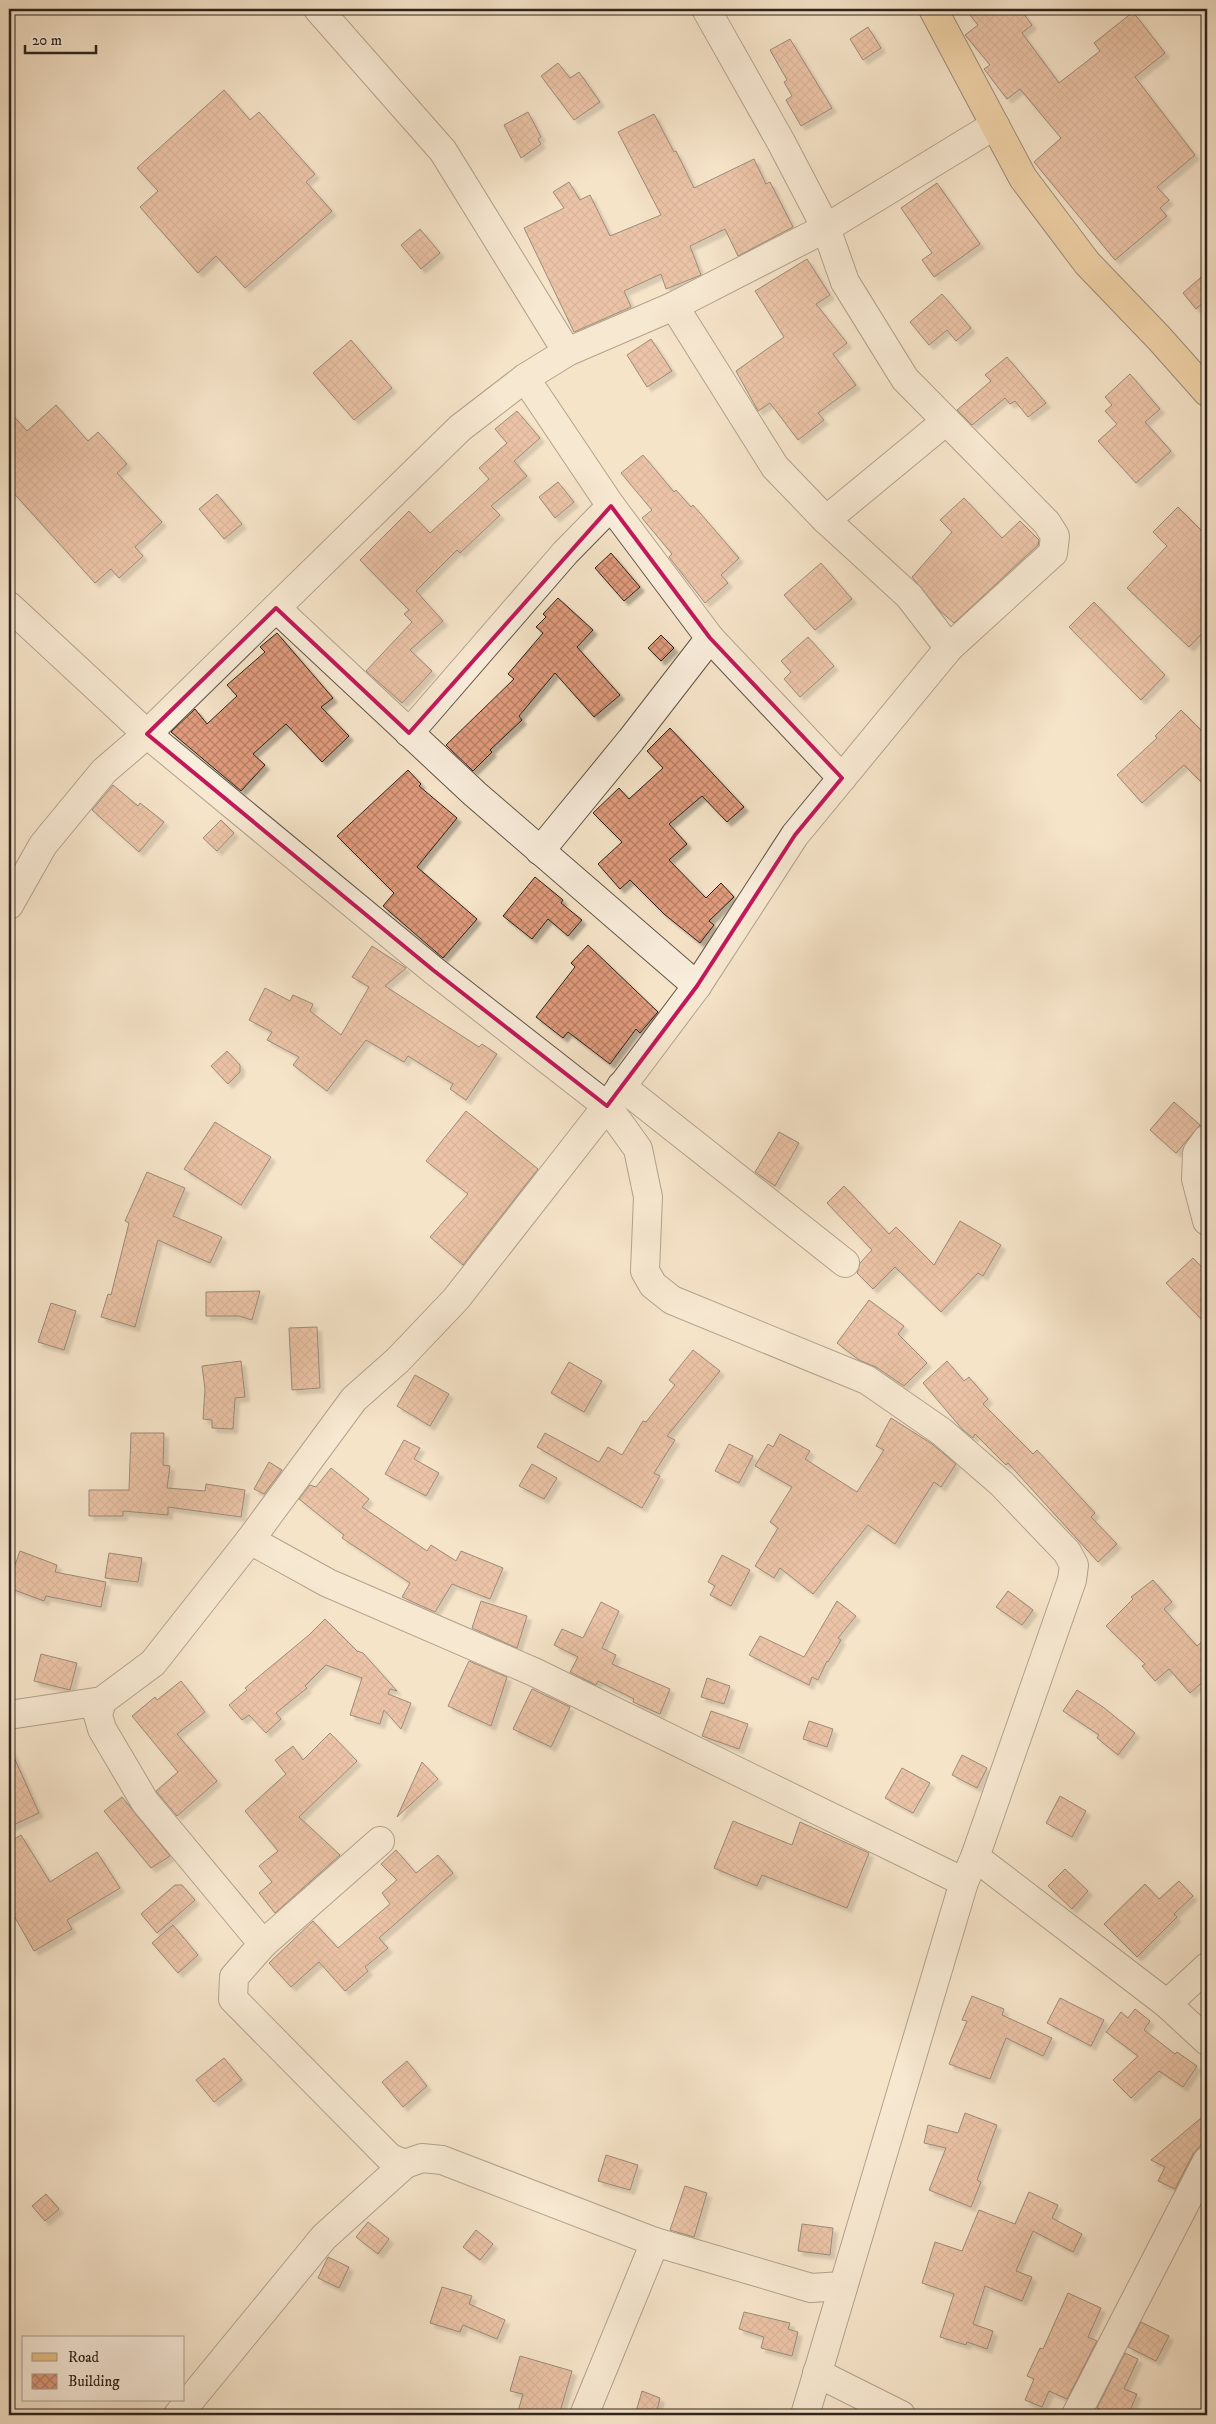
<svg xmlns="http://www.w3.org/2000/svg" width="1216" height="2424" font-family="'IM FELL DW Pica',serif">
<defs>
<pattern id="building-cross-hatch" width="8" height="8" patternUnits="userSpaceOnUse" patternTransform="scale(1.25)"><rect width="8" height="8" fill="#e09b7c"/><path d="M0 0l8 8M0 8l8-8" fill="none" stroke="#b67e65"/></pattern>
<filter id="shadow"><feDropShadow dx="4.5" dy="4.5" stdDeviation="1" flood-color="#0004"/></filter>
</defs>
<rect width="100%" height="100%" fill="#f6e4c9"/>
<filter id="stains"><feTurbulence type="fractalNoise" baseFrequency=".004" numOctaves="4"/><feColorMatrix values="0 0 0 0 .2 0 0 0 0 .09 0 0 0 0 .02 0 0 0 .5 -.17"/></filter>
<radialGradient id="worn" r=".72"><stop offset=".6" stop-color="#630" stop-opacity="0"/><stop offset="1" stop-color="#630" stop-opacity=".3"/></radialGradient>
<g fill="url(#building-cross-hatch)" stroke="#2e241c" filter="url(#shadow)">
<path d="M 965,9 L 1020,9 L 1032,25 L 1022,33 L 1059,83 L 1100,51 L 1094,43 L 1133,12 L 1165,53 L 1135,77 L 1195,155 L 1157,187 L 1169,200 L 1160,208 L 1167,216 L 1115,260 L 1034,162 L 1061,138 L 1020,89 L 1007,99 L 984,69 L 990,65 L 965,35 L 978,25 Z"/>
<path d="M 868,27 L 881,48 L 863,60 L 850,39 Z"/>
<path d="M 790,39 L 832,108 L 801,126 L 786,100 L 792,96 L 784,82 L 787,80 L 770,50 Z"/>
<path d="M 558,63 L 570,78 L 579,72 L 600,102 L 574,120 L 541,76 Z"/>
<path d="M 224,90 L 250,120 L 259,112 L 315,174 L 306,182 L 332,211 L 245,288 L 216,256 L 198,273 L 140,207 L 158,191 L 137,168 Z"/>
<path d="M 528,112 L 541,137 L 538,139 L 541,144 L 521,158 L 504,125 Z"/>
<path d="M 654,114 L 674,152 L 676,151 L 694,188 L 754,159 L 766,184 L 770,182 L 793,227 L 738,256 L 725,229 L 690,246 L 701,275 L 666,289 L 661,274 L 624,291 L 631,307 L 574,332 L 524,228 L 564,208 L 553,192 L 569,182 L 580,200 L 590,195 L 610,236 L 661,215 L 618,132 Z"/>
<path d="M 937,183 L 980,244 L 934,277 L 922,260 L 932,253 L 901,208 Z"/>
<path d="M 420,229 L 440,253 L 421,269 L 401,245 Z"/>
<path d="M 807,259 L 830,295 L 816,304 L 847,343 L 833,354 L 856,385 L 818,413 L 824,420 L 798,440 L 770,403 L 758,411 L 736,371 L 784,337 L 755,291 Z"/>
<path d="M 1207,272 L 1207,299 L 1196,309 L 1183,293 Z"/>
<path d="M 942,294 L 971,328 L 956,341 L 947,330 L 929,345 L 910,322 Z"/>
<path d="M 651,339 L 672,371 L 647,387 L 627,355 Z"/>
<path d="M 351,340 L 392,388 L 354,420 L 313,373 Z"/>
<path d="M 1007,357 L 1046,403 L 1028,417 L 1015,401 L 1010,404 L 1005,398 L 972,425 L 957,410 L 991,381 L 985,375 Z"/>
<path d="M 1130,374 L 1160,409 L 1145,422 L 1171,451 L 1136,483 L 1098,441 L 1117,424 L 1105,411 L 1112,405 L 1105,397 Z"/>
<path d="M 56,405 L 88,441 L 98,432 L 127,464 L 117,473 L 162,522 L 135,547 L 143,556 L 119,578 L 111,569 L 95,583 L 9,488 L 9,411 L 27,431 Z"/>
<path d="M 517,411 L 540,438 L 514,461 L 527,476 L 491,506 L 500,515 L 460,553 L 457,550 L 416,591 L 443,621 L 410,650 L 432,671 L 402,703 L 366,671 L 412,622 L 404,614 L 409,610 L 360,560 L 409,511 L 430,533 L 489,479 L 479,468 L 507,443 L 495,429 Z"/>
<path d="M 643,455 L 674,492 L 676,490 L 691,507 L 693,505 L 739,558 L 721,575 L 728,583 L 705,603 L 669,557 L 672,554 L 642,518 L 652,510 L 621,473 Z"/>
<path d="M 558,482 L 574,502 L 555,518 L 539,497 Z"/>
<path d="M 217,494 L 242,524 L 224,539 L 199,509 Z"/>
<path d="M 964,498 L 1002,538 L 1020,521 L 1039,540 L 1038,545 L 954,623 L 939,610 L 912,577 L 952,532 L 940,520 Z"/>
<path d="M 1178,507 L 1207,536 L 1207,628 L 1189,647 L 1127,588 L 1167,546 L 1153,532 Z"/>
<path d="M 611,553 L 640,587 L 624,601 L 595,568 Z"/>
<path d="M 821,563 L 852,599 L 815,630 L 784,595 Z"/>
<path d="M 558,598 L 593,630 L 577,647 L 620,695 L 594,717 L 555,673 L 519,716 L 522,720 L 490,750 L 492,752 L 473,771 L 446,745 L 514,679 L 508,674 L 543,633 L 536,627 L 546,617 L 543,614 Z"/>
<path d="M 1094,602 L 1165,675 L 1141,700 L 1069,627 Z"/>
<path d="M 277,633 L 333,698 L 321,707 L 349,736 L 322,762 L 286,724 L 253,754 L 265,765 L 241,791 L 171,732 L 195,709 L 207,724 L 237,696 L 227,685 L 265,652 L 260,647 Z"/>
<path d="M 661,635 L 674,648 L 661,661 L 648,648 Z"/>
<path d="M 808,637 L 834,666 L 800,697 L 784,679 L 791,672 L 781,661 Z"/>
<path d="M 1181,710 L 1207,736 L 1207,788 L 1184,765 L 1142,803 L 1117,775 L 1157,738 L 1155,736 Z"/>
<path d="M 670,728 L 744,807 L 727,822 L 702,796 L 669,824 L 687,844 L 669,860 L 706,898 L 721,883 L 734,897 L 709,921 L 714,925 L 700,943 L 664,914 L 630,880 L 620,889 L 598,864 L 622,842 L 593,813 L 619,788 L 629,799 L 663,768 L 647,751 Z"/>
<path d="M 408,770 L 421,784 L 419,786 L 457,818 L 417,867 L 477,919 L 443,958 L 383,906 L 394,893 L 337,836 Z"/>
<path d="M 113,785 L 138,806 L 140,803 L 164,822 L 139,852 L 92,810 Z"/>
<path d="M 221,820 L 234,833 L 217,851 L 203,838 Z"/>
<path d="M 535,877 L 563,900 L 561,903 L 582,920 L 568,936 L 548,919 L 532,939 L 503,916 Z"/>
<path d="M 588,945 L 658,1012 L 640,1033 L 636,1029 L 610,1064 L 568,1032 L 563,1038 L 536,1017 L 575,967 L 571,963 Z"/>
<path d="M 372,946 L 406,968 L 385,986 L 479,1047 L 482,1044 L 497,1054 L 466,1100 L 450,1089 L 453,1084 L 408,1056 L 404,1062 L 366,1040 L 327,1091 L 293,1065 L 299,1057 L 267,1040 L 272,1032 L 249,1020 L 265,988 L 290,1001 L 293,995 L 313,1004 L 310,1011 L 341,1035 L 369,987 L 352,977 Z"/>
<path d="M 227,1051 L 240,1065 L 240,1072 L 228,1084 L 211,1066 Z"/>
<path d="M 1174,1102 L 1200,1125 L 1176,1153 L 1150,1130 Z"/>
<path d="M 466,1111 L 538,1169 L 463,1265 L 430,1237 L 468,1194 L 426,1161 Z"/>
<path d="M 215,1122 L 271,1157 L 241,1205 L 184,1169 Z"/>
<path d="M 779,1132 L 799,1143 L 775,1186 L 755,1172 Z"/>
<path d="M 147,1172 L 185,1188 L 173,1216 L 222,1237 L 210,1263 L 158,1240 L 135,1327 L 101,1317 L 108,1294 L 111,1295 L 129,1223 L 125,1221 Z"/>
<path d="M 844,1186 L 889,1234 L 896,1227 L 934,1265 L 960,1221 L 1001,1245 L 983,1276 L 978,1273 L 941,1312 L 895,1267 L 873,1289 L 857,1273 L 860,1263 L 872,1250 L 827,1203 Z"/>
<path d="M 1193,1258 L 1207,1273 L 1207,1325 L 1166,1283 Z"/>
<path d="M 260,1291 L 252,1320 L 239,1316 L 206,1316 L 206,1292 Z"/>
<path d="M 869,1300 L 904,1326 L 898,1334 L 927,1363 L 904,1386 L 876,1367 L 859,1360 L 837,1343 Z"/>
<path d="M 51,1303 L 76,1311 L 64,1350 L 38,1342 Z"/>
<path d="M 317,1327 L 320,1388 L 292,1390 L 289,1328 Z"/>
<path d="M 693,1350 L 720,1371 L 667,1436 L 675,1440 L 654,1473 L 660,1476 L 642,1508 L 537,1447 L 545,1433 L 599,1462 L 608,1447 L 622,1455 L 643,1421 L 646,1422 L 675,1385 L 669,1380 Z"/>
<path d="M 241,1361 L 245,1397 L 235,1398 L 233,1429 L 212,1428 L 212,1420 L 203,1419 L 205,1389 L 202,1366 Z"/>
<path d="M 947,1361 L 964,1381 L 969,1377 L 988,1399 L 983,1404 L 1033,1454 L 1037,1450 L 1095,1513 L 1091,1517 L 1117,1544 L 1098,1562 L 1008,1463 L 1006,1465 L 975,1434 L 973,1438 L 963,1430 L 923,1383 Z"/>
<path d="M 569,1362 L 602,1381 L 584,1412 L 551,1393 Z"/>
<path d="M 415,1375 L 449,1394 L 430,1426 L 397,1406 Z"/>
<path d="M 891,1418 L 932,1444 L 956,1464 L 941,1487 L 934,1482 L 895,1544 L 868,1525 L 813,1594 L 780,1568 L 774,1578 L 755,1566 L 778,1528 L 770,1522 L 792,1487 L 755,1466 L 768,1444 L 773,1447 L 780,1434 L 810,1451 L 805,1459 L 857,1492 L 884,1450 L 876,1446 Z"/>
<path d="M 131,1433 L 164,1433 L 163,1465 L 170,1466 L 167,1488 L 205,1491 L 206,1484 L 245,1490 L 241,1517 L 168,1507 L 168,1515 L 123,1511 L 123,1516 L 89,1516 L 89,1490 L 129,1490 Z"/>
<path d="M 404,1440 L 420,1448 L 414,1459 L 439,1473 L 426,1496 L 385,1474 Z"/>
<path d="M 729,1444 L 753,1456 L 739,1483 L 715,1471 Z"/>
<path d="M 269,1462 L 282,1470 L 264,1494 L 254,1489 Z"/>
<path d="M 532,1464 L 557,1478 L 544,1499 L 519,1486 Z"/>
<path d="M 331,1468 L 369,1499 L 362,1507 L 427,1551 L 431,1545 L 456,1561 L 461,1551 L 503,1568 L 490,1599 L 452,1584 L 435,1612 L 402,1597 L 410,1583 L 342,1538 L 344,1535 L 299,1499 L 310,1485 L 316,1487 Z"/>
<path d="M 20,1551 L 57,1565 L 55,1572 L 106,1582 L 101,1607 L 46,1596 L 44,1601 L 9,1588 L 9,1581 Z"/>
<path d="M 109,1553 L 142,1558 L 138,1582 L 105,1578 Z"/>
<path d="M 722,1555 L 750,1570 L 731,1606 L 710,1595 L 715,1586 L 708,1582 Z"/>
<path d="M 1153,1580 L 1172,1602 L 1164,1609 L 1197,1646 L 1207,1637 L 1207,1678 L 1190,1693 L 1169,1669 L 1155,1681 L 1142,1666 L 1145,1664 L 1106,1626 L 1133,1599 L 1131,1597 Z"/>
<path d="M 1008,1591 L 1033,1610 L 1022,1625 L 996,1607 Z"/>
<path d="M 481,1601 L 527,1616 L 517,1648 L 472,1628 Z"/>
<path d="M 837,1601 L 856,1616 L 838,1638 L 841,1640 L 828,1662 L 827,1661 L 818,1680 L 812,1677 L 809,1685 L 749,1655 L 760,1636 L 804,1657 Z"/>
<path d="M 601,1602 L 619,1611 L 602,1648 L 616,1655 L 612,1664 L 670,1689 L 660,1714 L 633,1702 L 634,1699 L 598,1681 L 596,1685 L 570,1672 L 578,1657 L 554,1645 L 562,1629 L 583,1638 Z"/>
<path d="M 325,1619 L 357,1651 L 363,1653 L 397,1691 L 390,1689 L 388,1694 L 411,1703 L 401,1729 L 384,1710 L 380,1724 L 350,1715 L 362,1678 L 326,1665 L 305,1686 L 307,1688 L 276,1713 L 281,1719 L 266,1733 L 249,1715 L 242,1720 L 229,1705 L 247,1690 L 245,1688 L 309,1635 Z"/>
<path d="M 41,1654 L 77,1663 L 70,1690 L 34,1681 Z"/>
<path d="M 469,1661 L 507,1677 L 491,1726 L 448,1706 Z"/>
<path d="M 707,1678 L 730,1686 L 724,1704 L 701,1697 Z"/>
<path d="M 181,1681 L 205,1712 L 177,1734 L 217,1781 L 177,1816 L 156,1791 L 178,1772 L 132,1716 L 155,1697 L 157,1700 Z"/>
<path d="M 532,1689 L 570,1707 L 551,1747 L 513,1729 Z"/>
<path d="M 1077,1690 L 1103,1707 L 1135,1733 L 1118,1755 L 1097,1738 L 1099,1735 L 1063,1711 Z"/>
<path d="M 711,1711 L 748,1724 L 739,1749 L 702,1736 Z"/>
<path d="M 809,1721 L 833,1729 L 827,1747 L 803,1739 Z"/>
<path d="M 330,1733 L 357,1761 L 299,1817 L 340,1855 L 275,1913 L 259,1893 L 272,1882 L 259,1866 L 278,1851 L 245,1811 L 286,1774 L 275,1760 L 293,1746 L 303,1760 Z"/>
<path d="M 9,1746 L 39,1813 L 9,1827 Z"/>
<path d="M 962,1755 L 987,1768 L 977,1788 L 952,1775 Z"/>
<path d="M 422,1762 L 438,1779 L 397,1817 Z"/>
<path d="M 902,1768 L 930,1783 L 913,1813 L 885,1798 Z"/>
<path d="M 1060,1796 L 1086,1811 L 1072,1837 L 1046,1823 Z"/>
<path d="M 122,1797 L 170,1856 L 151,1868 L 104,1811 Z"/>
<path d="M 733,1821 L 792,1845 L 800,1822 L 869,1853 L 847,1908 L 762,1875 L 757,1886 L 714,1868 Z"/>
<path d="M 21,1835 L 50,1882 L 97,1852 L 120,1888 L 67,1920 L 72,1929 L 34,1951 L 9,1907 L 9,1842 Z"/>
<path d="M 396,1850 L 416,1873 L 438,1855 L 453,1873 L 379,1938 L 388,1948 L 365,1967 L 368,1971 L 345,1991 L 319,1962 L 291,1987 L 269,1963 L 313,1921 L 338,1948 L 390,1904 L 382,1893 L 397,1880 L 381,1864 Z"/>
<path d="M 1065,1869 L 1088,1891 L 1072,1909 L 1048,1886 Z"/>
<path d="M 1179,1881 L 1193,1896 L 1174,1914 L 1177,1917 L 1137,1957 L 1104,1924 L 1145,1884 L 1159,1899 Z"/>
<path d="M 175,1885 L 182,1885 L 195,1900 L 157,1933 L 141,1914 Z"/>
<path d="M 173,1925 L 198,1955 L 178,1973 L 152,1943 Z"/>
<path d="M 972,1996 L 1004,2009 L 1002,2015 L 1052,2038 L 1043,2056 L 1006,2038 L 990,2079 L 949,2064 L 967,2021 L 962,2020 Z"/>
<path d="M 1060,1998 L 1104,2020 L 1091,2046 L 1047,2023 Z"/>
<path d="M 1135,2009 L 1150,2021 L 1144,2030 L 1175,2054 L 1177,2052 L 1197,2066 L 1183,2087 L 1159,2071 L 1131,2098 L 1113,2080 L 1138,2056 L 1106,2032 L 1121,2012 L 1128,2018 Z"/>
<path d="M 224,2058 L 242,2080 L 214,2102 L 196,2080 Z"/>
<path d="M 407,2061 L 427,2086 L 403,2107 L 382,2082 Z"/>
<path d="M 965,2113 L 997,2125 L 977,2180 L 981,2182 L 971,2207 L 929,2190 L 946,2148 L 924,2143 L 928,2125 L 958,2133 Z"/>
<path d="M 1207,2113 L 1207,2138 L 1193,2154 L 1175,2189 L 1158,2181 L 1165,2167 L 1151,2160 Z"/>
<path d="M 606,2155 L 638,2165 L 630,2190 L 598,2181 Z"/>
<path d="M 685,2186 L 707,2193 L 694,2237 L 670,2230 Z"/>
<path d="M 1029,2192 L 1058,2205 L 1052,2218 L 1082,2234 L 1073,2252 L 1033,2231 L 1016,2271 L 1032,2277 L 1022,2301 L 985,2286 L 973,2324 L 993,2331 L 987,2349 L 967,2342 L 966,2345 L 940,2337 L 954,2294 L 922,2283 L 935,2242 L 962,2251 L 979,2210 L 1015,2224 Z"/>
<path d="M 46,2194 L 59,2209 L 45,2221 L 32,2206 Z"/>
<path d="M 368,2222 L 389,2239 L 378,2254 L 356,2237 Z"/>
<path d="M 802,2224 L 833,2228 L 830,2255 L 798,2251 Z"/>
<path d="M 476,2230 L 493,2244 L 480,2260 L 463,2247 Z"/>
<path d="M 328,2257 L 349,2267 L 339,2288 L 318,2278 Z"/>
<path d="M 442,2287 L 472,2296 L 469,2304 L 505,2320 L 497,2339 L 463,2325 L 460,2332 L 430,2323 Z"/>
<path d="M 1068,2293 L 1101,2308 L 1088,2337 L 1097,2341 L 1067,2399 L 1049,2391 L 1042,2407 L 1025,2400 L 1034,2379 L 1027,2376 L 1040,2348 L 1043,2349 Z"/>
<path d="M 744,2312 L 790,2323 L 788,2329 L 798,2332 L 792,2356 L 761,2348 L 764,2337 L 739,2329 Z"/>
<path d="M 1141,2322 L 1169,2336 L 1156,2361 L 1128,2347 Z"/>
<path d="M 1125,2353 L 1138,2359 L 1124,2389 L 1137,2394 L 1128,2415 L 1113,2415 L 1097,2408 Z"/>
<path d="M 520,2356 L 572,2371 L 559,2415 L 517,2415 L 523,2394 L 510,2391 Z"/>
<path d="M 642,2391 L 660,2398 L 656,2415 L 635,2415 Z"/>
</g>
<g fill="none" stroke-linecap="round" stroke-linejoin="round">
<g stroke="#605447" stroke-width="30">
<g id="minor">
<path d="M 318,9 L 443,151 L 567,352"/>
<path d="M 674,306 L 775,467 L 826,520 L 909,596 L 949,648"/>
<path d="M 525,378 L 611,506 L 710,638 L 842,778"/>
<path d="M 826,520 L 946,421"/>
<path d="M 9,606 L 147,734 L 433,970 L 607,1106 L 638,1149 L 648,1197 L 645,1271 L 653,1285 L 672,1300 L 867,1380 L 942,1432 L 1002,1484 L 1067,1552 L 1074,1565 L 1072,1580 L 975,1857 L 964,1882 L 805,2415"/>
<path d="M 276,608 L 475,794 L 697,986"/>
<path d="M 409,733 L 565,553 L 611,506"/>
<path d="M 540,851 L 631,740 L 710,638"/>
<path d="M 9,905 L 43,845 L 104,771 L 147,734 L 460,428 L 525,378 L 567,352 L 674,306 L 826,228 L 995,125"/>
<path d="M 621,1086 L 845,1263"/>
<path d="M 1207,1139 L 1197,1153 L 1196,1179 L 1207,1221"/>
<path d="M 250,1540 L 328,1583 L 534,1672 L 964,1882"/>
<path d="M 102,1701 L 98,1715 L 102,1729 L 145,1802 L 263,1944"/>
<path d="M 9,1715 L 102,1701 L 153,1663 L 250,1540 L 354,1399 L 398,1360 L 456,1299 L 607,1106 L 697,986 L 795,835 L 949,648 L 1053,553 L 1055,536 L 1047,523 L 905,379 L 845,282 L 826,228 L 781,142 L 706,9"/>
<path d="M 380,1841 L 263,1944 L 234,1977 L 233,1999 L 390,2158 L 405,2164 L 422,2158 L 442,2160 L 655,2242 L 811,2288 L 842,2286"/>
<path d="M 975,1857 L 1167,2004 L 1207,2041"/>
<path d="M 1167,2004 L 1207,1967"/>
<path d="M 817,2373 L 901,2415"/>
<path d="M 178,2415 L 324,2237 L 405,2164"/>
<path d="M 584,2415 L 655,2242"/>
<path d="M 1076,2415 L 1207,2161"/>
</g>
</g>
<g stroke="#2e241c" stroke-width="30">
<path id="major" d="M 933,9 L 1023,178 L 1087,263 L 1159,338 L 1207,392"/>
</g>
<use href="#minor" stroke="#f9eddc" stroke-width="28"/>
<use href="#major" stroke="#ebc284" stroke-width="28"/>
</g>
<path d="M0 0H1216V2424H0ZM 611,506 L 710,638 L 842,778 L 795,835 L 697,986 L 607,1106 L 433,970 L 147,734 L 276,608 L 409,733 Z" fill="#f6e4c9" fill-opacity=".55" fill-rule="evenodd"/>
<path fill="none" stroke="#c2185b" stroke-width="4" stroke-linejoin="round" d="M 611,506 L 710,638 L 842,778 L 795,835 L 697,986 L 607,1106 L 433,970 L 147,734 L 276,608 L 409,733 Z"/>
<rect width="1216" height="2424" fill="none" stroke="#f6e4c9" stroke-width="30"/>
<rect x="10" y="10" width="1196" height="2404" fill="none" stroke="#2e241c" stroke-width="2.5"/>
<rect x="15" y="15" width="1186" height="2394" fill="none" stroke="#2e241c"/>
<rect x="22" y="2336" width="162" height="65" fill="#f9eddc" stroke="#a89d8f"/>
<rect x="32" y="2353" width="25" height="8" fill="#ebc284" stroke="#a89d8f"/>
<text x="68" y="2362" font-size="15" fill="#2e241c">Road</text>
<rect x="32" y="2374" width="25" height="15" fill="url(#building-cross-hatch)" stroke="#a89d8f"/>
<text x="68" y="2386" font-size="15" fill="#2e241c">Building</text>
<path d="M25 45v8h71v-8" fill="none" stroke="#2e241c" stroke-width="2.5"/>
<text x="32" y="45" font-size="15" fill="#2e241c" stroke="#f9eddc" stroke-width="4" paint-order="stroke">20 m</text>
<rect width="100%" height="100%" filter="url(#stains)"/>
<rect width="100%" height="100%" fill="url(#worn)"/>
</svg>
